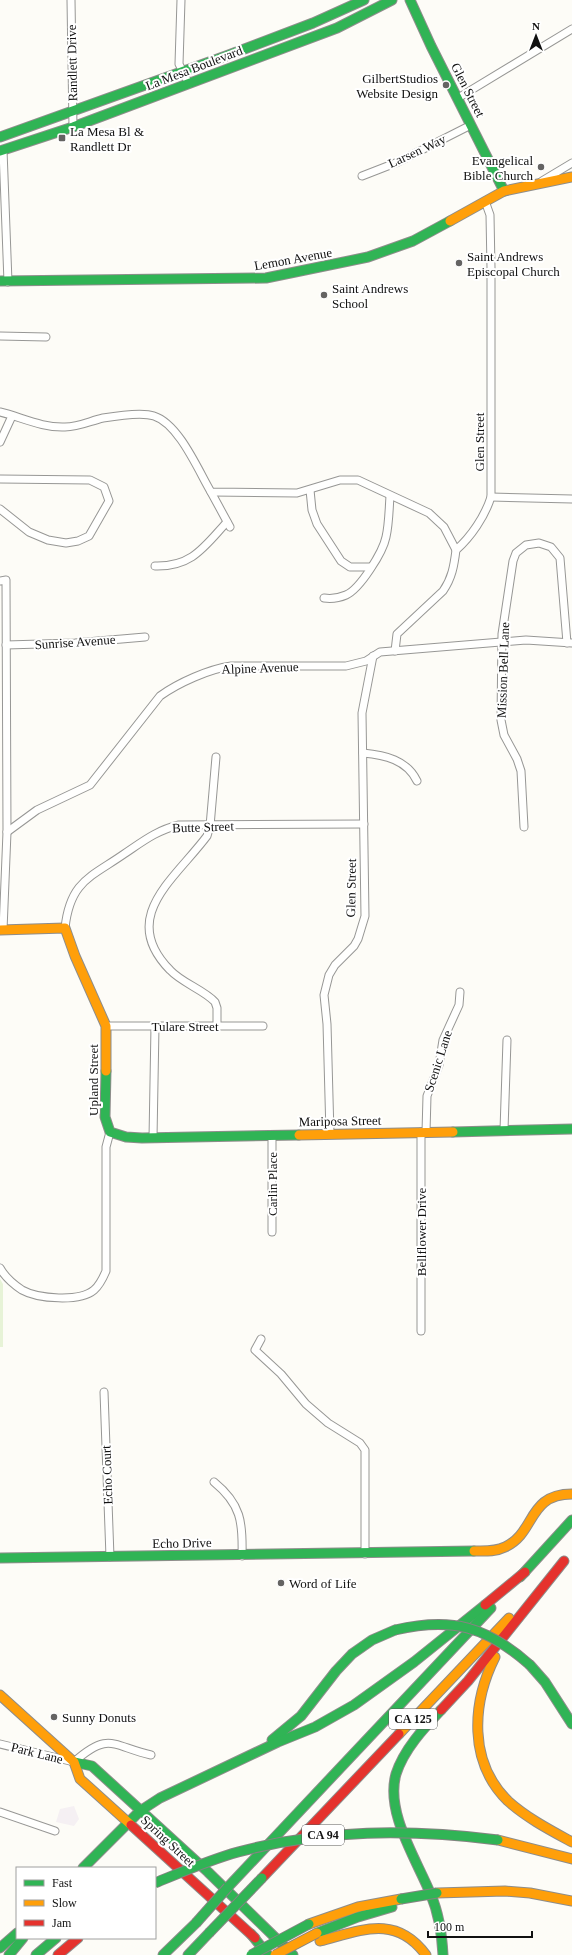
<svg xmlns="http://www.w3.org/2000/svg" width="572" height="1955" font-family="'Times New Roman',serif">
<rect width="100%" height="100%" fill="#fdfcf7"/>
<path fill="#f5f0f3" d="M 74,1806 L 79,1819 L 74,1826 L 56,1822 L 60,1809 Z"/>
<path fill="#e7f3d7" d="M 0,1279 L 3,1284 L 3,1347 L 0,1347 Z"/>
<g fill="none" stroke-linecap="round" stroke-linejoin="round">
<g stroke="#979795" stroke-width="9">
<g id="street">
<path d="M 71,0 L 73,127"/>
<path d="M 181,0 L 179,64 L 189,84"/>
<path d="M 458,98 L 572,29"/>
<path d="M 3,150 L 8,282"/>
<path d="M 362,176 L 398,162 L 471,125"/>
<path d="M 542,181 L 572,163"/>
<path d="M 0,336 L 46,337"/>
<path d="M 0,412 C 21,417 42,428 65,427 C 79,427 90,421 103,418 C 115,416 143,412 154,416 C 179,424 198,470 211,492 L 297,493 L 340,480 L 358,480 L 429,513 L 444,527 L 456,550"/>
<path d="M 0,442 L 12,416"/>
<path d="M 0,479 L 90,480 L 104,487 L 109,501 L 89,536 L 78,541 L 66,543 L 48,540 L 29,532 L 0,509"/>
<path d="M 310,490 L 312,510 L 317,524 L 341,561 L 350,567 L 371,567"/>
<path d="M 211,492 L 230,527"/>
<path d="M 491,497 L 572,499"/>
<path d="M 155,566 C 192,567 204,547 227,522"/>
<path d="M 0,581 L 6,580 L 7,832 L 3,930"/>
<path d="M 324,598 C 331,599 339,598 346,595 C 360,589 383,552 386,537 C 389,524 389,510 390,496"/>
<path d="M 6,645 L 75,643 L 145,637"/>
<path d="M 395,651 L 397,634 L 443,591 C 452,578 454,566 456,550 C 471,537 485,516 491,497 L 491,268 L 490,215 L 485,201"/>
<path d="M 363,753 C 385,755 407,760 417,781"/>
<path d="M 216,757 L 210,826 L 207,836 C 175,879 118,917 170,970 C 182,983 204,990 215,1002 L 217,1008 L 217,1026"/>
<path d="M 524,827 L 521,771 L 517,759 L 504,735 L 501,720 L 502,634 L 513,561 L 516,553 L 526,545 L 539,543 L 551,547 L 560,558 L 567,643"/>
<path d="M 7,832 L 37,810 L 90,785 L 160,696 C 178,683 209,669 231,666 L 346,666 L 366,661 L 380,652 L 526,640 L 572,643"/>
<path d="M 65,928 C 70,881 91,877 124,854 C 142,842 157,830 179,825 L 364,824"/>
<path d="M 106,1026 L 263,1026"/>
<path d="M 504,1130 L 507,1040"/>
<path d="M 421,1132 L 421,1331"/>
<path d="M 426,1132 L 427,1096 L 439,1065 L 443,1040 L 459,1005 L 460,992"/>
<path d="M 330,1134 L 327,1024 L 324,995 L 329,975 L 335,965 L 354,946 L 358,939 L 365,916 L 362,713 L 373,656"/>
<path d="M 272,1135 L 272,1232"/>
<path d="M 153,1138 L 155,1026"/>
<path d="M 0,1268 C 5,1277 13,1284 22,1290 C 38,1299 80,1302 94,1290 C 100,1285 103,1278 106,1271 L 106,1147 L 110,1132"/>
<path d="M 261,1339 L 255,1350 L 281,1374 L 306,1404 L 328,1423 L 360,1443 L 365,1450 L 365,1554"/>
<path d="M 104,1392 L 110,1557"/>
<path d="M 214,1482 C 241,1504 243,1522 242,1556"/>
<path d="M 0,1744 L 74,1762 C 109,1731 112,1746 151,1755"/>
<path d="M 0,1812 L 55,1831"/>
</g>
</g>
<g stroke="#8e8d8b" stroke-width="11">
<g id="fast">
<path d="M 410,0 L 431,46 L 504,191"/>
<path d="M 0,137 L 226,56 L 313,23 L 364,0"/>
<path d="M 0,151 L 73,127 L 337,28 L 392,0"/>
<path d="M 0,281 L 266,278 L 368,257 L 413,241 L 450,221"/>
<path d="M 106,1071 L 105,1117 L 110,1132 L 126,1137 L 142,1138 L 299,1135"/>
<path d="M 453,1132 L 572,1129"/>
<path d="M 0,1558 L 474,1551"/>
<path d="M 520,1577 L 572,1520"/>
<path d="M 530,1665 L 545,1682 L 572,1724"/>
<path d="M 441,1710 C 424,1728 404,1749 396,1774 C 385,1813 417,1860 431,1895 C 439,1914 442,1935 443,1955"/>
<path d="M 272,1740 L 301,1716 L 336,1671 L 352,1654 L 372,1640 L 395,1630"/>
<path d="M 74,1762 L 92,1766 L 208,1872 L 293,1955"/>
<path d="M 83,1868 L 140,1811 L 160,1798 L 278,1742 L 315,1727 L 354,1705 L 414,1662 L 485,1605"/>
<path d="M 228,1887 L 491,1608"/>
<path d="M 317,1933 L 358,1917 L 392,1907"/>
<path d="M 251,1934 L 268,1955"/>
<path d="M 0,1948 L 17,1933"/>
<path d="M 9,1955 L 23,1938"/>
<path d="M 36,1955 L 56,1938"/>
<path d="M 163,1955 L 196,1923"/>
<path d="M 188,1955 L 209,1933"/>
</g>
</g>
<g stroke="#8e8d8b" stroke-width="11">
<g id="slow">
<path d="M 450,221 L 504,191 L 572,177"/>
<path d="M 0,930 L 65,928 L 75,956 L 106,1026 L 106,1071"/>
<path d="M 299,1135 L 453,1132"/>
<path d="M 474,1551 C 484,1551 495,1552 505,1547 C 536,1533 527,1494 572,1494"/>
<path d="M 495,1657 C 472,1703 468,1762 508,1801 C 527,1818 550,1830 572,1842"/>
<path d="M 0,1695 L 74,1762 L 80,1779 L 131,1825"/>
<path d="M 399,1734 L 509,1618"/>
<path d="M 498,1840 L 572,1859"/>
<path d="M 437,1893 L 505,1891 L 530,1893 L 572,1901"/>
<path d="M 309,1924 L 358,1907 L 401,1899"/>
<path d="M 320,1941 C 362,1930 396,1914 426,1955"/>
</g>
</g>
<g stroke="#8e8d8b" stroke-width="11">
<g id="jam">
<path d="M 485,1605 L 525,1572"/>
<path d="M 441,1710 L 468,1681 L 564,1561"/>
<path d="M 131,1825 L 255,1938"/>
<path d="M 262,1878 L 399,1734"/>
<path d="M 58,1955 L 78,1938"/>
</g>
</g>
<use href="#street" stroke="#fffffe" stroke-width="7"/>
<use href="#fast" stroke="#30b455" stroke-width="9"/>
<use href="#slow" stroke="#ff9f0a" stroke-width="9"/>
<use href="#jam" stroke="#e5322d" stroke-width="9"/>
<g stroke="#858482" stroke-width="11" stroke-linecap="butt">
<g id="fast-bridge">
<path d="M 395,1630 C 452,1617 486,1626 530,1665"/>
<path d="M 155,1883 C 182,1872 209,1860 238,1852 C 324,1829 410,1829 498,1840"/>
<path d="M 401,1899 L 437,1893"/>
<path d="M 196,1923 L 228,1887"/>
<path d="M 209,1933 L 262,1878"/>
<path d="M 251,1955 L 309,1924"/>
</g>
</g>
<g stroke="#858482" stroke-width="11" stroke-linecap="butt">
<path id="slow-bridge" d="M 275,1955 L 317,1933"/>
</g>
<use href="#fast-bridge" stroke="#30b455" stroke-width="9"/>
<use href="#slow-bridge" stroke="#ff9f0a" stroke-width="9"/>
</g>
<g fill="#646362" stroke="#fff" stroke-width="1.5">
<circle cx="446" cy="85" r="4"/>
<rect x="58" y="134" width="8" height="8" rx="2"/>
<circle cx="541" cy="167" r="4"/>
<circle cx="459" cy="263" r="4"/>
<circle cx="324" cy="295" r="4"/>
<circle cx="281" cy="1583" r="4"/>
<circle cx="54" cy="1717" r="4"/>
</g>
<g text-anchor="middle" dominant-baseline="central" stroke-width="4" stroke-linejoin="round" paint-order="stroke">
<g fill="#fff" stroke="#585858" stroke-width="1">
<rect x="389" y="1709" width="48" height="20" rx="3"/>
<rect x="302" y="1825" width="42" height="20" rx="3"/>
</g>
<g font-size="12" font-weight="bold" fill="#111">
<text x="413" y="1719">CA 125</text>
<text x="323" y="1835">CA 94</text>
</g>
<g font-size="13" fill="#111" stroke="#fff">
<text transform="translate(72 63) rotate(-91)">Randlett Drive</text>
<text transform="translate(194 68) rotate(-21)">La Mesa Boulevard</text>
<text transform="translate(468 90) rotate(63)">Glen Street</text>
<text transform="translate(417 151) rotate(-25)">Larsen Way</text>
<text transform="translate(293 259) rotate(-10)">Lemon Avenue</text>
<text transform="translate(479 442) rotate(-90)">Glen Street</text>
<text transform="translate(75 642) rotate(-4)">Sunrise Avenue</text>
<text transform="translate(260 668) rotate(-2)">Alpine Avenue</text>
<text transform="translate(503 670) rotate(-88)">Mission Bell Lane</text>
<text transform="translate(203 827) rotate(-2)">Butte Street</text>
<text transform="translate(351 888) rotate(-89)">Glen Street</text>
<text x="185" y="1026">Tulare Street</text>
<text transform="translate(438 1061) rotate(-72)">Scenic Lane</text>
<text transform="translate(93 1080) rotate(-90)">Upland Street</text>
<text transform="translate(340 1121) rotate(-1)">Mariposa Street</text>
<text transform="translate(272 1184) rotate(-90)">Carlin Place</text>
<text transform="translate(421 1232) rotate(-90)">Bellflower Drive</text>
<text transform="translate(107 1475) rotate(-92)">Echo Court</text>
<text transform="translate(182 1543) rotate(-1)">Echo Drive</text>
<text transform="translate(37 1753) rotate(14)">Park Lane</text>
<text transform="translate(168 1841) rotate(43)">Spring Street</text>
</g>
<g font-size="13" fill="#111" stroke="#fff" text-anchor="start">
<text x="438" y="78" text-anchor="end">GilbertStudios<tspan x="438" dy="15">Website Design</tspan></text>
<text x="70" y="131">La Mesa Bl &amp;<tspan x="70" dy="15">Randlett Dr</tspan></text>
<text x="533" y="160" text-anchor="end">Evangelical<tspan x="533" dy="15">Bible Church</tspan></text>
<text x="467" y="256">Saint Andrews<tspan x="467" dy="15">Episcopal Church</tspan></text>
<text x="332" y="288">Saint Andrews<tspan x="332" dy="15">School</tspan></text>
<text x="289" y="1583">Word of Life</text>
<text x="62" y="1717">Sunny Donuts</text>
</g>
</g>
<rect x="16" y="1867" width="140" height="72" fill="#ffffff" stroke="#a0a0a0"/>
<rect x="24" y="1880" width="20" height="6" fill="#30b455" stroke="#a0a0a0"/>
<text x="52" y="1887" font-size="12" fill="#111111">Fast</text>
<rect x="24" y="1900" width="20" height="6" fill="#ff9f0a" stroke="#a0a0a0"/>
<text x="52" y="1907" font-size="12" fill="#111111">Slow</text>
<rect x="24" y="1920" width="20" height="6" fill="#e5322d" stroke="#a0a0a0"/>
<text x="52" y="1927" font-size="12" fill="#111111">Jam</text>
<g transform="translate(536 36)" stroke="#ffffff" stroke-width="3" paint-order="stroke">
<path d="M0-3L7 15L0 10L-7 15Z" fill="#111111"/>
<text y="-6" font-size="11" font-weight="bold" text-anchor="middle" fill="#111111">N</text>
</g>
<path d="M428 1931v6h104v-6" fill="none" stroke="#111111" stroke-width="2"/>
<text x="434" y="1931" font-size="12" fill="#111111" stroke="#ffffff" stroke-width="3" paint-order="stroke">100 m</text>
</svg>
